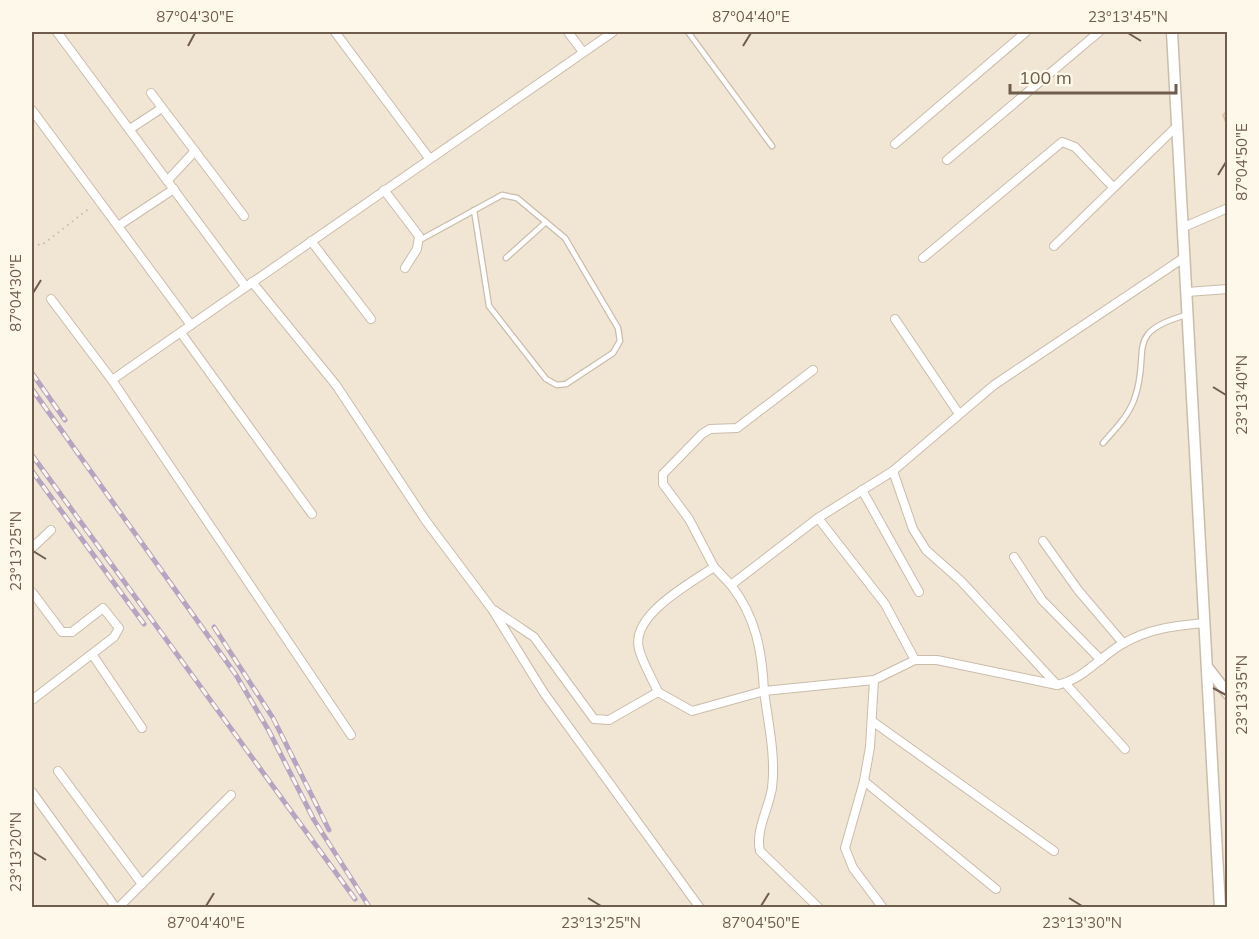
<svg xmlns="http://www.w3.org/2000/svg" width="1259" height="939" font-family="Mulish,sans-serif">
<rect width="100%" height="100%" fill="#faf4e4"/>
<rect fill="#f1e6d3" x="32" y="32" width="1195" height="875"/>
<path fill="#edd5be" stroke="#dfbea0" stroke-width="1.5" d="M 1228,110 L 1228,128 L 1223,115 Z"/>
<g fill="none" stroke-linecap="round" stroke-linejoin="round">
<g stroke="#cabcab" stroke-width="7">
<g id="service">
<path d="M 688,32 L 772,146"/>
<path d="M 420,240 L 502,195 L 517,198 L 565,238 L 618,328 L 620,341 L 613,353 L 566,384 L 557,385 L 546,379 L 489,306 L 474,210"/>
<path d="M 506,258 L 546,222"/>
<path d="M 1103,443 C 1115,429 1129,416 1135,397 C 1151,350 1123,333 1186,315"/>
</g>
</g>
<g stroke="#cabcab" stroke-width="10">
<g id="minor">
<path d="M 57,32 L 246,287"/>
<path d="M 335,32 L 429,158"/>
<path d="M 568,32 L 583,52"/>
<path d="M 151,93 L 244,216"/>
<path d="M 32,110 L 191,325 L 613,32"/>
<path d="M 130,129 L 162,108"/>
<path d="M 895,144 L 1026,32"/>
<path d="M 947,160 L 1099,32"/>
<path d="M 168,180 L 195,151"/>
<path d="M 384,190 L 419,236 L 417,249 L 405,268"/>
<path d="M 118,226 L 174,189"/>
<path d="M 1184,227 L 1228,208"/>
<path d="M 311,241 L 371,319"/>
<path d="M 1054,246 L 1177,126"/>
<path d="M 1185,257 L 994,385 L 893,471 L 818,518 L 885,604 L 915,660 L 937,660 L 1057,685 C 1085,679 1100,656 1124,643 C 1150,628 1175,626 1205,623"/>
<path d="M 923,258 L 1062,142 L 1075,147 L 1113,187"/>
<path d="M 252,282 L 336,385 L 426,521 L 492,609 L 544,693 L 700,908"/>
<path d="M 1187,292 L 1228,289"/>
<path d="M 51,299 L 112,380"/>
<path d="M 895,319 L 959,414"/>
<path d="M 191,325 L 112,380 L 351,735"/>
<path d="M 181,333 L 312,514"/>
<path d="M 893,471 L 913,529 L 926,550 L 961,581 L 1057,685"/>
<path d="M 862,490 L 919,592"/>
<path d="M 1043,541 L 1078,590 L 1123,643"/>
<path d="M 32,548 L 51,530"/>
<path d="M 1014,557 L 1042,600 L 1101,660"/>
<path d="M 731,585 L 714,567 L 689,519 L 663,484 L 663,474 L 702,434 L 710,429 L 737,428 L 813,370"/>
<path d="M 32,592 L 62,632 L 72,632 L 103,608 L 119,628 L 114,637 L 32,700"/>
<path d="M 494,610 L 534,637 L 594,719 L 609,720 L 658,692 L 692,711 L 764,691 C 762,651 756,617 731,585 L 818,518"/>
<path d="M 92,654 L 142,728"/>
<path d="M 874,680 L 870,747 L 864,781 L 845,848 L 853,868 L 883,908"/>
<path d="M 1065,683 L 1125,749"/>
<path d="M 658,692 C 652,678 643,664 639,649 C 630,615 691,583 714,567"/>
<path d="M 872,721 L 1054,851"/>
<path d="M 58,771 L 142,884"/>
<path d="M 864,781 L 996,889"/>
<path d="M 32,792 L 116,908"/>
<path d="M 118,908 L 231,795"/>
<path d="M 819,908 L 760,851 C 755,831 769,808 772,788 C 776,756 768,722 764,691 L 874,680 L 915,660"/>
</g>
</g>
<g stroke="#cabcab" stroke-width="13">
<g id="tertiary">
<path d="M 1172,32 L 1220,908"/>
<path d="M 1208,668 L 1228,694"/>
</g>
</g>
<path stroke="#d2b9a1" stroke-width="2" stroke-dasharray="1.5 4.5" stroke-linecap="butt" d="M 32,244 L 42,245 L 91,207"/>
<use href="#service" stroke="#fff" stroke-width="4.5"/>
<use href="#minor" stroke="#fff" stroke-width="8"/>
<use href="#tertiary" stroke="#fff" stroke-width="10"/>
<g stroke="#b7a4c2" stroke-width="5">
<g id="rail">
<path d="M 32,373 L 65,420"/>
<path d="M 32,389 L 236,675 L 269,731 L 314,820 L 370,908"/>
<path d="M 32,455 L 355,899"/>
<path d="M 32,471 L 144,624"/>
<path d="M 214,627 L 273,718 L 329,830"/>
</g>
</g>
<use href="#rail" stroke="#fdf8ea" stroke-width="3" stroke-dasharray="9" stroke-linecap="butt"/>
</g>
<path fill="none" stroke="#705c4c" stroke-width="2" d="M 1128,33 L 1141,41M 188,46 L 195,33M 743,46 L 751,33M 1218,175 L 1226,162M 33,293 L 41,280M 1213,387 L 1226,395M 33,551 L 46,559M 1213,688 L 1226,695M 33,852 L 46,860M 588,898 L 601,906M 1069,898 L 1082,906M 206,906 L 214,893M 761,906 L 769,893"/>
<rect width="1259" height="939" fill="none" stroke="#fdf8ea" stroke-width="66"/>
<path d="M1010 84v9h166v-9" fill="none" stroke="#705c4c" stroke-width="3"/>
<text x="1019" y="84" font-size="18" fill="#705c4c" stroke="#fdf8ea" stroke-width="4.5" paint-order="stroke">100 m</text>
<rect x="33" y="33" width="1193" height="873" fill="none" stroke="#705c4c" stroke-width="2"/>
<g font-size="15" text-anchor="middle" fill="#705c4c">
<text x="195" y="22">87°04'30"E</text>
<text x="751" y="22">87°04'40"E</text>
<text x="1128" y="22">23°13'45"N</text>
<text transform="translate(1242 162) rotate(-90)" y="5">87°04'50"E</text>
<text transform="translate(16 293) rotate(-90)" y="5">87°04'30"E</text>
<text transform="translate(1242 395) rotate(-90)" y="5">23°13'40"N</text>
<text transform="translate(16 551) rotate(-90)" y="5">23°13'25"N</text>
<text transform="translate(1242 695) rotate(-90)" y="5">23°13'35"N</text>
<text transform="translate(16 852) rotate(-90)" y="5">23°13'20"N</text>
<text x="206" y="928">87°04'40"E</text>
<text x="601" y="928">23°13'25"N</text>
<text x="761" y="928">87°04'50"E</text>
<text x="1082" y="928">23°13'30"N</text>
</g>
</svg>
